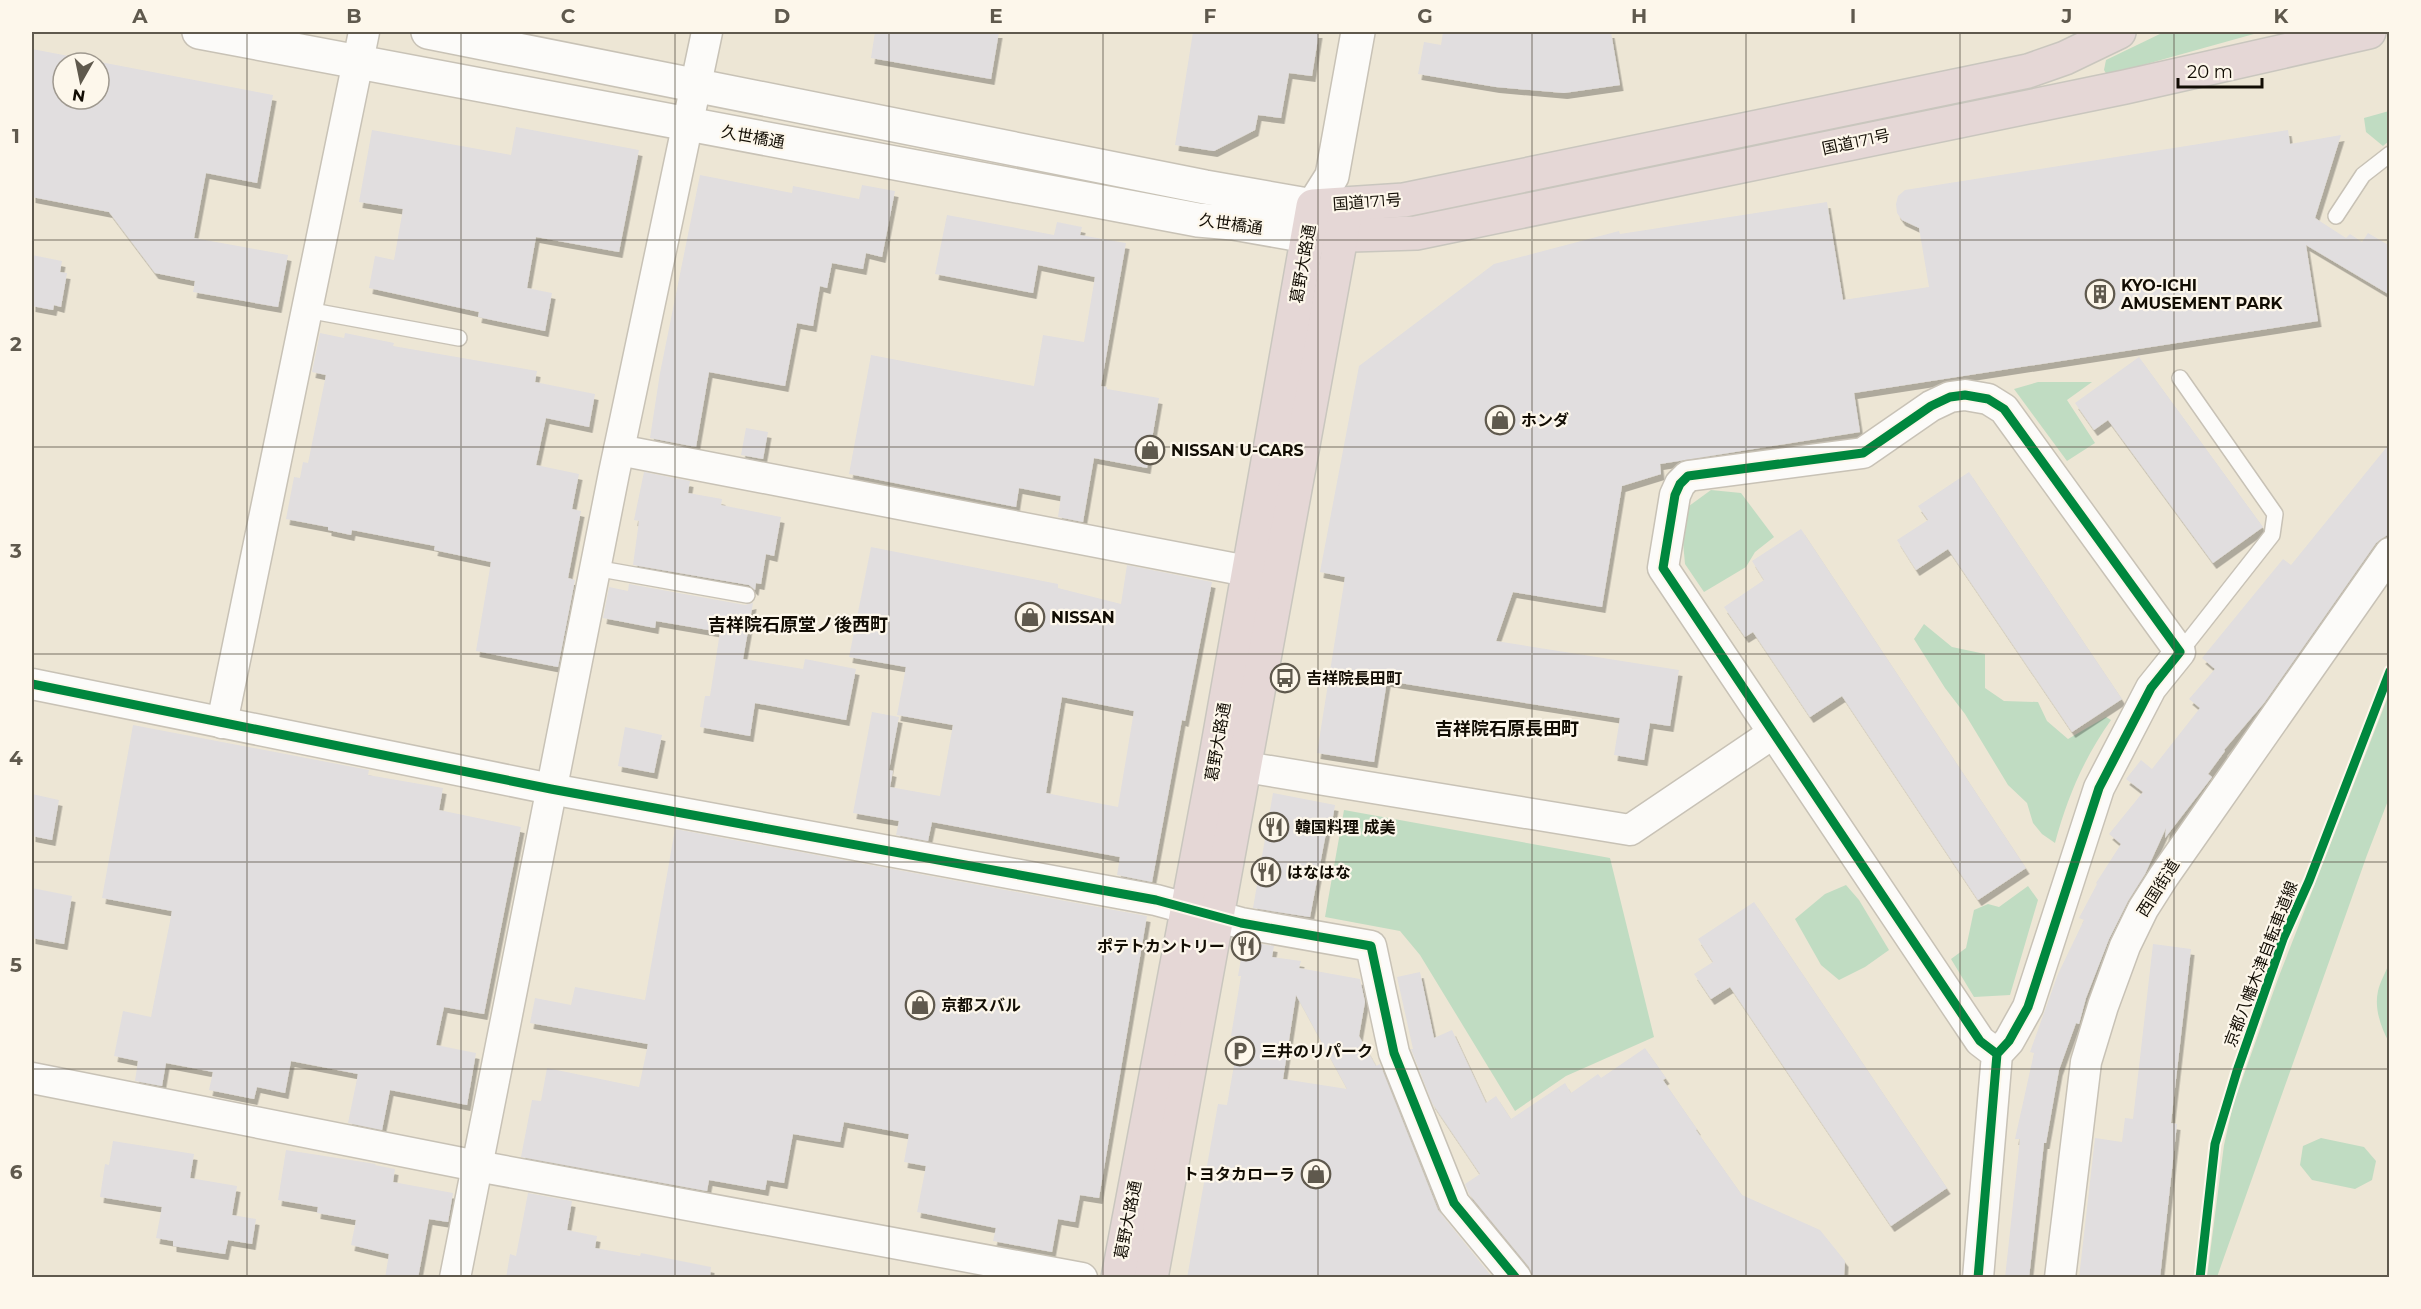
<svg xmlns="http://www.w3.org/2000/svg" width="2421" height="1309" font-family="Montserrat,'Noto Sans JP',sans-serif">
<defs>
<filter id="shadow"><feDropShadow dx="3.5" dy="6" stdDeviation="0" flood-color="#0004"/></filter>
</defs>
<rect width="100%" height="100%" fill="#ede6d5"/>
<g fill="#c0dcc2">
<path d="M 2164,32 L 2261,32 L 2107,75 L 2104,70 L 2106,60 Z"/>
<path d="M 2389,111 L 2389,141 L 2383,146 L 2366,132 L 2364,118 Z"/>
<path d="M 2038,382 L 2092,382 L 2067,400 L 2095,443 L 2067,461 L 2014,389 Z"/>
<path d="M 1711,490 L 1741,493 L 1774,537 L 1755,552 L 1746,567 L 1704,592 L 1685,564 L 1683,542 L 1689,506 Z"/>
<path d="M 1924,624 L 1952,647 L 1985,654 L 1985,688 L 2004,701 L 2038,702 L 2047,721 L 2068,739 L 2106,717 L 2111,720 C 2084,758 2067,798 2055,843 L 2042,834 L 2033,823 L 2027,803 L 2008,785 L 1965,714 L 1945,688 L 1914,639 Z"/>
<path d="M 2389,694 L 2389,798 L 2367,855 L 2217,1277 L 2207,1277 L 2224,1145 L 2233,1105 L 2279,976 Z"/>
<path d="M 1344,810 L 1610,858 L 1654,1037 L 1566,1076 L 1515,1111 L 1420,955 L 1400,931 L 1325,917 Z"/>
<path d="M 1846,885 L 1859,900 L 1889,950 L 1865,967 L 1839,980 L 1821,965 L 1795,919 L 1825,894 Z"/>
<path d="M 2028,886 L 2038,900 L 2010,995 L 1974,997 L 1951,959 L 1966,948 L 1974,910 L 1988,904 L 1999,907 Z"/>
<path d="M 2389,963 L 2390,1042 L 2389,1042 C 2381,1028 2374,1008 2378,991 C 2380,982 2386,972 2389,963 Z"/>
<path d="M 2321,1138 L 2364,1147 L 2376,1161 L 2372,1180 L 2355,1189 L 2312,1180 L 2300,1165 L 2303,1146 Z"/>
</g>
<g fill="#e1dedf" fill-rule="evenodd" filter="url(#shadow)">
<path d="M 875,32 L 999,32 L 991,79 L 871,58 Z"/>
<path d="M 1193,32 L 1319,32 L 1312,76 L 1289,73 L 1281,118 L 1258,115 L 1255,130 L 1214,151 L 1175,145 Z"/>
<path d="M 1443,32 L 1611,32 L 1620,85 L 1564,93 L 1496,87 L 1418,74 L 1424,42 L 1441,45 Z"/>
<path d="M 32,49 L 273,95 L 257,183 L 206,173 L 194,238 L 288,255 L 278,307 L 193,292 L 195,281 L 155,273 L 109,212 L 32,197 ZM 63,63 L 99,63 L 99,99 L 63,99 Z"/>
<path d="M 516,127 L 639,150 L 619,252 L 536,237 L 527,288 L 552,293 L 545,331 L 478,317 L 479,312 L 369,288 L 375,256 L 394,260 L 403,209 L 359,202 L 372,130 L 511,155 Z"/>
<path d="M 2288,130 L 2290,144 L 2341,135 L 2315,218 L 2346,238 L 2350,234 L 2362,242 L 2368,233 L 2390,246 L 2390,295 L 2306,245 L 2318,321 L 1854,393 L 1860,432 L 1660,464 L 1661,474 L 1622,486 L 1602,607 L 1513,592 L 1496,641 L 1679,670 L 1670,726 L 1650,723 L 1644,760 L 1614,755 L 1620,718 L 1387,681 L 1374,762 L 1317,753 L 1345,577 L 1320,572 L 1359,366 L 1494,264 L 1619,231 L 1620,234 L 1827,202 L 1843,300 L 1929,287 L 1919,228 L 1902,220 L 1897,213 L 1896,204 L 1898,196 L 1905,190 Z"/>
<path d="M 700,175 L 792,193 L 793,186 L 859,199 L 862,185 L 895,191 L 882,257 L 866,253 L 863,269 L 832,263 L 827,288 L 820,286 L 813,326 L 797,323 L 785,386 L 709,372 L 696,447 L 650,438 L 660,373 Z"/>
<path d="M 947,215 L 1054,235 L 1057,222 L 1082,227 L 1080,235 L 1126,243 L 1101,386 L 1107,387 L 1107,389 L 1159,398 L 1147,468 L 1094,458 L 1083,522 L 1058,517 L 1061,496 L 1019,488 L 1016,507 L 849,474 L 871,355 L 1034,386 L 1043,335 L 1084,342 L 1095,277 L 1038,265 L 1033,293 L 935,274 Z"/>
<path d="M 32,255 L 62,261 L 60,272 L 67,273 L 61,307 L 54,305 L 53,310 L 32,306 Z"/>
<path d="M 320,333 L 344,338 L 345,333 L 394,343 L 393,346 L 537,371 L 535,382 L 595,394 L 589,427 L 546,418 L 536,465 L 579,474 L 572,509 L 581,511 L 568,578 L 575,580 L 558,667 L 476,651 L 491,562 L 434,550 L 435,546 L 352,530 L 351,535 L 328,530 L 328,527 L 286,519 L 294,477 L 300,478 L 303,462 L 308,463 L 326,375 L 312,372 Z"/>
<path d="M 2139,357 L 2263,527 L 2213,563 L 2108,420 L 2094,430 L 2075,403 Z"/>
<path d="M 746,428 L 768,432 L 763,459 L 741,455 Z"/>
<path d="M 2390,443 L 2390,533 L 2376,543 L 2264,703 L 2224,750 L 2225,751 L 2208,774 L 2212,777 L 2165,838 L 2166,828 L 2145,874 L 2128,901 L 2109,939 L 2086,998 L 2079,1024 L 2076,1023 L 2059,1070 L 2046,1143 L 2044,1143 L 2029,1278 L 2005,1278 L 2020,1139 L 2015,1139 L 2034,1053 L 2030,1052 L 2058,974 L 2084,920 L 2079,918 L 2097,884 L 2096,883 L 2121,844 L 2109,834 L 2143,792 L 2126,779 L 2141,760 L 2152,769 L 2200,708 L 2189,699 L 2215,669 L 2202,658 L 2283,559 L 2291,565 Z"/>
<path d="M 644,472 L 690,481 L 688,493 L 722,499 L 721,505 L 781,517 L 774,556 L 766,554 L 761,584 L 756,583 L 755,590 L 749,585 L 633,565 L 639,521 L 634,520 Z"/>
<path d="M 1969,472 L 2122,699 L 2072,732 L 1948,549 L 1916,570 L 1897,540 L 1928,520 L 1918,506 Z"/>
<path d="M 1801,529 L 2026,868 L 1978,900 L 1842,696 L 1810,717 L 1753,632 L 1745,637 L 1724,607 L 1764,580 L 1752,561 Z"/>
<path d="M 871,547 L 1058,584 L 1058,588 L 1121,604 L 1127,565 L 1212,582 L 1185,721 L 1182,720 L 1152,882 L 1117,875 L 1120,857 L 932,822 L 928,841 L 896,835 L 899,821 L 853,813 L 872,712 L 899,717 L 889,770 L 893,771 L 890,787 L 940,796 L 953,725 L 897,715 L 906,667 L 849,657 ZM 1062,697 L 1134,711 L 1118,807 L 1046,793 Z"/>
<path d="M 629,584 L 745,605 L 753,603 L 743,659 L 803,669 L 805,659 L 856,669 L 846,720 L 755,703 L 750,736 L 700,727 L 705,696 L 710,696 L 720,632 L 656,621 L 655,628 L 603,618 L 609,587 L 628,591 Z"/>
<path d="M 133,725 L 369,770 L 368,775 L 443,788 L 439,810 L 521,827 L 484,1014 L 444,1007 L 436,1045 L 476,1053 L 467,1105 L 390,1090 L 382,1130 L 348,1123 L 358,1074 L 291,1061 L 285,1093 L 257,1087 L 254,1099 L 209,1090 L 213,1072 L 166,1063 L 162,1086 L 135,1081 L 138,1061 L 114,1056 L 123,1011 L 151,1017 L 172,911 L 102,898 Z"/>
<path d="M 625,727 L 662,735 L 654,773 L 618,766 Z"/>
<path d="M 1273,793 L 1335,805 L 1331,828 L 1327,828 L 1310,917 L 1253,908 Z"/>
<path d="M 32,794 L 59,800 L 52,840 L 32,836 Z"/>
<path d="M 675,829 L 1147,916 L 1099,1198 L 1080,1195 L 1075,1222 L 1058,1219 L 1052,1252 L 993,1241 L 996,1228 L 917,1212 L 926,1166 L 904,1162 L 909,1134 L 844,1122 L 840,1142 L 793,1134 L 784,1183 L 767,1180 L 765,1190 L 709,1180 L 707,1191 L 521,1157 L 532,1100 L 541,1101 L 547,1068 L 639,1087 L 648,1044 L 530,1023 L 535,998 L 571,1005 L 575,987 L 645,1000 Z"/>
<path d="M 32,888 L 72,896 L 64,944 L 32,938 Z"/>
<path d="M 1754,902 L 1947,1188 L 1891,1226 L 1730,987 L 1711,999 L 1694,974 L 1713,962 L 1698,939 Z"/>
<path d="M 1244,941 L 1274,946 L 1272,957 L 1301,961 L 1299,968 L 1360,979 L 1365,1002 L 1359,1036 L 1376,1066 L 1380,1064 L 1438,1210 L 1493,1278 L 1187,1278 L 1218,1104 L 1227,1105 L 1239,1037 L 1231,1036 L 1241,976 L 1238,976 ZM 1296,995 L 1347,1089 L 1283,1079 Z"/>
<path d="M 2153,944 L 2191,949 L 2171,1123 L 2177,1124 L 2160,1278 L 2079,1278 L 2095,1138 L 2122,1142 L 2125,1118 L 2133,1119 Z"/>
<path d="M 1420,972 L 1434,1038 L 1452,1030 L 1486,1103 L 1496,1096 L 1511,1119 L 1565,1083 L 1571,1093 L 1598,1074 L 1601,1078 L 1645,1048 L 1666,1078 L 1663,1080 L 1697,1129 L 1696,1130 L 1742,1195 L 1820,1230 L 1845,1261 L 1844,1278 L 1533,1278 L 1529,1267 L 1469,1194 L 1465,1184 L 1480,1174 L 1432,1103 L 1411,1049 L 1413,1049 L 1397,977 Z"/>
<path d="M 113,1141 L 194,1154 L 190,1178 L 237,1186 L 232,1215 L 256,1219 L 252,1244 L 228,1240 L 225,1254 L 173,1246 L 173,1241 L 156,1238 L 162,1207 L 100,1197 L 105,1164 L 109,1165 Z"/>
<path d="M 286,1150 L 376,1164 L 375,1165 L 395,1169 L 393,1182 L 453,1193 L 448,1222 L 429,1219 L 418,1278 L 385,1278 L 389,1254 L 351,1245 L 356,1220 L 317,1213 L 318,1207 L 278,1200 Z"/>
<path d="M 528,1193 L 572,1201 L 567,1230 L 597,1236 L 595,1248 L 640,1256 L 641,1253 L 711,1267 L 710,1278 L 506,1278 L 510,1254 L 516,1256 Z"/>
</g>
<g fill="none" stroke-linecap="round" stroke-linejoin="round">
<g stroke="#c8c2b6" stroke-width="18">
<g id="lane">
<path d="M 2336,216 L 2363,175 L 2390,154"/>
<path d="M 307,310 L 459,338"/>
<path d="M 595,568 L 747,595"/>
<path d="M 2180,652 L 2272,535 L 2275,514 L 2180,378"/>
</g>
</g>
<g stroke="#c8c2b6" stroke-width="33">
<g id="street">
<path d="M 619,450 L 1273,576"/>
<path d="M 32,684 L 551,789 L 1156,900 L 1241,923 L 1371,946 L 1394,1053 L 1454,1203 L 1516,1278"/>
<path d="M 222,723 L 364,32"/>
<path d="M 1221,763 L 1630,830 L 1772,734"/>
<path d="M 32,1078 L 477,1166 L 1082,1278"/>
<path d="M 455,1278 L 614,473 L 707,32"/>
<path d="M 1978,1278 L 1997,1054 L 2009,1041 L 2028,1007 L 2099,788 L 2151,688 L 2180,652 L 2004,409 L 1988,399 L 1965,395 L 1950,397 L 1931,406 L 1863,453 L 1688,476 L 1680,484 L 1675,495 L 1663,568 L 1980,1041 L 1997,1054"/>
<path d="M 2060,1278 L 2086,1062 L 2103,1006 L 2125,946 L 2143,909 L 2164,876 L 2390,553"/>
</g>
</g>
<g stroke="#c8c2b6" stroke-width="36">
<g id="secondary">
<path d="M 199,32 L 1198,220 L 1233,223 L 1307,236"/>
<path d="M 428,32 L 1205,187 L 1313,206 L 1332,176 L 1358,32"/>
</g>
</g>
<g stroke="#c9c6be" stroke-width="36">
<g id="highway">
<path d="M 1320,236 L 1416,233 L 2125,87 L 2369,32"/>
<path d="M 1118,1278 L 1215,762 L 1313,206 L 1404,200 L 2028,71 L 2065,58 L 2119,32"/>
<path d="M 1151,1278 L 1347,204"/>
</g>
</g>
<use href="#lane" stroke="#fcfbf9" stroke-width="15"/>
<use href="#street" stroke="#fcfbf9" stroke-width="30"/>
<use href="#secondary" stroke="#fcfbf9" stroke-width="33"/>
<use href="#highway" stroke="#e5d7d6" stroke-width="33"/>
<g stroke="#fdf7eb" stroke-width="13">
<g id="cycleway">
<path d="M 32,684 L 551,789 L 1156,900 L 1241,923 L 1371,946 L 1394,1053 L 1454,1203 L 1516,1278"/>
<path d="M 1978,1278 L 1997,1054 L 2009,1041 L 2028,1007 L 2099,788 L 2151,688 L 2180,652 L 2004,409 L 1988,399 L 1965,395 L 1950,397 L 1931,406 L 1863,453 L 1688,476 L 1680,484 L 1675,495 L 1663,568 L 1980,1041 L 1997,1054"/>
<path d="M 2200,1278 L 2215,1144 L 2237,1071 L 2283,939 L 2309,881 L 2390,671"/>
</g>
</g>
<use href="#cycleway" stroke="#00873e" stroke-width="9"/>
</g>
<path fill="none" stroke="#5f594d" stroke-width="1.5" stroke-opacity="0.55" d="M 247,32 L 247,1278M 461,32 L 461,1278M 675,32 L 675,1278M 889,32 L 889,1278M 1103,32 L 1103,1278M 1318,32 L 1318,1278M 1532,32 L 1532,1278M 1746,32 L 1746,1278M 1960,32 L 1960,1278M 2174,32 L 2174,1278M 32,240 L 2390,240M 32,447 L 2390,447M 32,654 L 2390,654M 32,862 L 2390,862M 32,1069 L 2390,1069"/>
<defs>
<g id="building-ring" transform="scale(1.5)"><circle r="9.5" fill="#fdf7eb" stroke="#5f594d" stroke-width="1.5"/><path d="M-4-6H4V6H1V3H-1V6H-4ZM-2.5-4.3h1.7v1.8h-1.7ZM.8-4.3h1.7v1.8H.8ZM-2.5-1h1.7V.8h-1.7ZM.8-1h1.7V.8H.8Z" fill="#5f594d"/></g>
<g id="shop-ring" transform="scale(1.5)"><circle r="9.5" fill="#fdf7eb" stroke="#5f594d" stroke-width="1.5"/><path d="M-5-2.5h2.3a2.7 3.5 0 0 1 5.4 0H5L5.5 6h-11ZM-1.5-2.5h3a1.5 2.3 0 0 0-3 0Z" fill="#5f594d"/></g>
<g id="bus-ring" transform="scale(1.5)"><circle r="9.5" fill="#fdf7eb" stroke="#5f594d" stroke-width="1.5"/><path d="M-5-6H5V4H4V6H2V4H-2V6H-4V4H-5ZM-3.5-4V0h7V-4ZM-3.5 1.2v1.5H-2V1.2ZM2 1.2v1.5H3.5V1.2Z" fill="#5f594d"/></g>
<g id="restaurant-ring" transform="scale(1.5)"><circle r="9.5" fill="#fdf7eb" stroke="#5f594d" stroke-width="1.5"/><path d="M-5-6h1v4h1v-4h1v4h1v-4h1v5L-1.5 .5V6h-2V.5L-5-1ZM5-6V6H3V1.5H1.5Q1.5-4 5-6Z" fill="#5f594d"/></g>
<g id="parking-ring" transform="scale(1.5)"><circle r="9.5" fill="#fdf7eb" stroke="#5f594d" stroke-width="1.5"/><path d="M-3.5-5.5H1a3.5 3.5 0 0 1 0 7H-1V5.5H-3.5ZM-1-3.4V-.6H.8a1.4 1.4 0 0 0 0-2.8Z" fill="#5f594d"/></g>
</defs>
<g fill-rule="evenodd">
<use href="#building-ring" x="2100" y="294"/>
<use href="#shop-ring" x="1500" y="420"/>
<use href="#shop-ring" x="1150" y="450"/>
<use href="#shop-ring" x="1030" y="617"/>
<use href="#bus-ring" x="1285" y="678"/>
<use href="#restaurant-ring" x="1274" y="827"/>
<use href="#restaurant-ring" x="1266" y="872"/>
<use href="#restaurant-ring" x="1246" y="946"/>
<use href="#shop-ring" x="920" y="1005"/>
<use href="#parking-ring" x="1240" y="1051"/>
<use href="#shop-ring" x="1316" y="1174"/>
</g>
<g text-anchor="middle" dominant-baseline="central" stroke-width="4.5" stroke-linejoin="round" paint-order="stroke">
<g font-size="16" fill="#120d04" stroke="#fdf7eb">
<text transform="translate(753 137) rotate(10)">久世橋通</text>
<text transform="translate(1856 142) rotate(-12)">国道171号</text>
<text transform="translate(1367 202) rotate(-4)">国道171号</text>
<text transform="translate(1231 224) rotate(8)">久世橋通</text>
<text transform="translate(1303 264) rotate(-80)">葛野大路通</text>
<text transform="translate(1218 742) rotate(-80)">葛野大路通</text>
<text transform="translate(2158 888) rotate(-58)">西国街道</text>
<text transform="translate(2261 964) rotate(-69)">京都八幡木津自転車道線</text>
<text transform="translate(1128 1220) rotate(-79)">葛野大路通</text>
</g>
<g font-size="16" font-weight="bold" fill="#120d04" stroke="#fdf7eb" text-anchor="start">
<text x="2121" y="285">KYO-ICHI<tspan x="2121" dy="18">AMUSEMENT PARK</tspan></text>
<text x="1521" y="420">ホンダ</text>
<text x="1171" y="450">NISSAN U-CARS</text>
<text x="1051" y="617">NISSAN</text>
<text x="1306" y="678">吉祥院長田町</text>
<text x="1295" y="827">韓国料理 成美</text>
<text x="1287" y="872">はなはな</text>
<text x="1225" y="946" text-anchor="end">ポテトカントリー</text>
<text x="941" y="1005">京都スバル</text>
<text x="1261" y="1051">三井のリパーク</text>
<text x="1295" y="1174" text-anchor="end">トヨタカローラ</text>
</g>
<g font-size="18" font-weight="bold" fill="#120d04" stroke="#fdf7eb">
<text x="798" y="625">吉祥院石原堂ノ後西町</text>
<text x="1507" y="729">吉祥院石原長田町</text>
</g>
</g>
<rect width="2421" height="1309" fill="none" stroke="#fdf7eb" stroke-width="66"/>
<g transform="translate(81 81) rotate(189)"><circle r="28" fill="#fdf7eb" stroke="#9f998f" stroke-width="1.5"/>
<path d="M0-4.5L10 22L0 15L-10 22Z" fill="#5f594d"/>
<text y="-9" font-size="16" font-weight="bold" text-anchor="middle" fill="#120d04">N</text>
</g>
<path d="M2178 78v9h84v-9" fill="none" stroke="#120d04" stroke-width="3"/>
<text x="2187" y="78" font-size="18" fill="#120d04" stroke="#fdf7eb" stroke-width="4.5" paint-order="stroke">20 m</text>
<rect x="33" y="33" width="2355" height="1243" fill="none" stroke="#5f594d" stroke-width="2"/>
<g font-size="20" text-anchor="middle" font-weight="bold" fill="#5f594d">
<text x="140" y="23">A</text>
<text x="354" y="23">B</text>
<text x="568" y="23">C</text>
<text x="782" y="23">D</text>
<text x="996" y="23">E</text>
<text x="1210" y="23">F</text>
<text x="1425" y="23">G</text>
<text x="1639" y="23">H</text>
<text x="1853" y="23">I</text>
<text x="2067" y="23">J</text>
<text x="2281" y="23">K</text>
<text x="16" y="143">1</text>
<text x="16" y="351">2</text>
<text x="16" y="558">3</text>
<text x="16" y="765">4</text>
<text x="16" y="972">5</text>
<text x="16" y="1179">6</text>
</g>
</svg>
